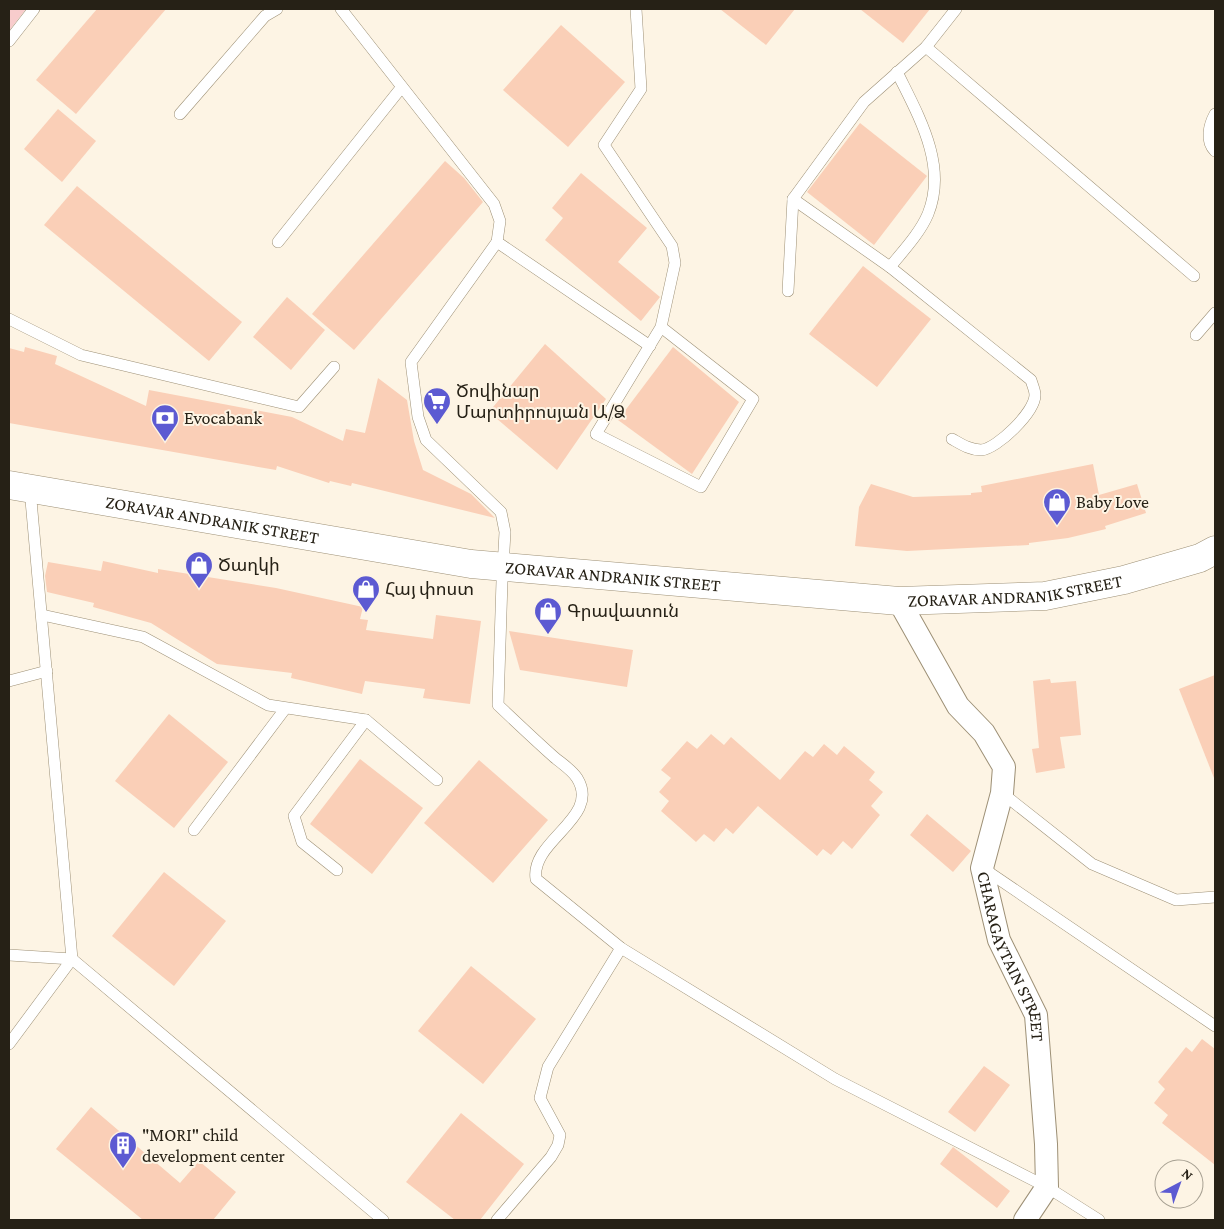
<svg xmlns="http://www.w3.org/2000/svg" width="1224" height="1229" font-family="'Crimson Pro','Noto Sans Armenian',serif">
<rect width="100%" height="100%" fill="#fdf4e4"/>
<path fill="#f8cccc" d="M 9,9 L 26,9 L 9,31 Z"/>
<g fill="#facfb7">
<path d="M 97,9 L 166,9 L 76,114 L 36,80 Z"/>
<path d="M 720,9 L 795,9 L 766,45 Z"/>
<path d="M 860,9 L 930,9 L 903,43 Z"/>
<path d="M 561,25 L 625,82 L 568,147 L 503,90 Z"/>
<path d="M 58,109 L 96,141 L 62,182 L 24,149 Z"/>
<path d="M 860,123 L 927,176 L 874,245 L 807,192 Z"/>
<path d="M 445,161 L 464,178 L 483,202 L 354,350 L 312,314 Z"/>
<path d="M 581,173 L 647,228 L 618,262 L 660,297 L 641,321 L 545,240 L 563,218 L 552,208 Z"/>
<path d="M 77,186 L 242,322 L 209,361 L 44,225 Z"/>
<path d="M 863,266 L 931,319 L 877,387 L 809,334 Z"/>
<path d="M 287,297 L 325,330 L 291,370 L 253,337 Z"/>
<path d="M 545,344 L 606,399 L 557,470 L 489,412 Z"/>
<path d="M 25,347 L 57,356 L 55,364 L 146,406 L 149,390 L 292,417 L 343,441 L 346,429 L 365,433 L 378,378 L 407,400 L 414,441 L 423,470 L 471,494 L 495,518 L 352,483 L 351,486 L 330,481 L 329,483 L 277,466 L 276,470 L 9,423 L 9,348 L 24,352 Z"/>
<path d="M 673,347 L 739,402 L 692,474 L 618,420 Z"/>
<path d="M 1093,464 L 1099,495 L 1137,484 L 1146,513 L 1105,526 L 1106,529 L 1068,538 L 1029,543 L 1029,545 L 907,551 L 855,546 L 859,507 L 871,484 L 913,497 L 971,495 L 971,493 L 982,492 L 981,486 Z"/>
<path d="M 103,561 L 158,573 L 158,569 L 276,588 L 363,607 L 360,619 L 368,620 L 366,630 L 433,639 L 436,615 L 481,621 L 470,704 L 423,698 L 425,689 L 365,681 L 362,694 L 291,678 L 292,673 L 217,664 L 151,623 L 93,607 L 94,603 L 47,592 L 45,576 L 48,562 L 101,571 Z"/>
<path d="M 509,631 L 633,650 L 627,687 L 520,670 Z"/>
<path d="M 1215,675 L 1215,778 L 1214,778 L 1179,689 Z"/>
<path d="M 1050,679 L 1051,683 L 1076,681 L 1081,735 L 1060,737 L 1065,768 L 1036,773 L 1032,749 L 1039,748 L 1033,681 Z"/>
<path d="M 169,714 L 228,762 L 174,828 L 115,781 Z"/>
<path d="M 711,734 L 724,745 L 731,737 L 780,780 L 805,751 L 813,757 L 824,744 L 837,755 L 844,746 L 875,772 L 869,780 L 883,792 L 871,806 L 880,815 L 852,849 L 843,841 L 831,855 L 823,849 L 817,856 L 758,806 L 733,834 L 726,828 L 714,842 L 704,834 L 696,842 L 661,811 L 669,801 L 659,792 L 671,778 L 661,770 L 687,741 L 697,749 Z"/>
<path d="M 360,759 L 423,808 L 372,874 L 310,824 Z"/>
<path d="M 479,760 L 548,820 L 493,883 L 424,823 Z"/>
<path d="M 927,814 L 971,851 L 953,872 L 910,835 Z"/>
<path d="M 164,872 L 226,921 L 174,986 L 112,936 Z"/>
<path d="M 471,966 L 536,1019 L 483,1084 L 418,1031 Z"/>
<path d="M 1202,1039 L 1215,1049 L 1215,1165 L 1162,1123 L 1168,1115 L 1154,1103 L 1165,1089 L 1158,1082 L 1186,1047 L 1192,1052 Z"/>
<path d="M 984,1066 L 1010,1085 L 975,1132 L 948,1112 Z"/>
<path d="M 91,1107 L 180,1183 L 199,1161 L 236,1192 L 213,1220 L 143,1220 L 56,1149 Z"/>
<path d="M 461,1113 L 524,1164 L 480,1220 L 455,1220 L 406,1182 Z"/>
<path d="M 953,1147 L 1010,1191 L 997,1208 L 940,1164 Z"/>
</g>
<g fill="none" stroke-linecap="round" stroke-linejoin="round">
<g stroke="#9d9076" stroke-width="12">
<g id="service">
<path d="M 341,9 L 494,204 L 500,221 L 497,242 L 411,362 L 418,417 L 426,440 L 501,512 L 505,532 L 503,567"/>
<path d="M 636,9 L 641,89 L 604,145 L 672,246 L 675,263 L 661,327 L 596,434 L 701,487 L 753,399 L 661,327"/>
<path d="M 9,41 L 34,9"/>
<path d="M 926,47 L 1194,276"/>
<path d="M 180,114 L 265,16 L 277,9"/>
<path d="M 1215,114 C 1209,125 1205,141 1215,151"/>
<path d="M 793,199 L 890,267 L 1031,380 C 1032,384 1035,390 1035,395 C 1035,412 997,449 981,450 C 970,450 961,444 952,439"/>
<path d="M 278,242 L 401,88"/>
<path d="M 497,242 L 650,346"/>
<path d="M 890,267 C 903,251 920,233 928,214 C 948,165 918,115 897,72"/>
<path d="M 788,291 L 793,199 L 864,102 L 926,47 L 956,9"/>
<path d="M 9,319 L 81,355 L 299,407 L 334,367"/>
<path d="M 1196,335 L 1215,313"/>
<path d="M 502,581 L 498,705 C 517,723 535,740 554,757 C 561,763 572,770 577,778 C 602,818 530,840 536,879 L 621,948 L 835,1079 L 1047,1187 L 1099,1220"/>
<path d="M 42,615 L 143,637 L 268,705 L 366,720 L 437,780"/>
<path d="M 9,681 L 47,671"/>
<path d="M 1002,793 L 1092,864 L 1176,900 L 1215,897"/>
<path d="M 194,830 L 285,709"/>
<path d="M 984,869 L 1215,1026"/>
<path d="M 337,870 L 302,842 L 294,816 L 366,720"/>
<path d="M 9,955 L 72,959 L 383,1220"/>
<path d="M 9,1044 L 72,959 L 30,489"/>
<path d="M 497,1220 L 551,1157 L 558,1145 L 560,1135 L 540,1098 L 548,1067 L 621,948"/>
</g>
</g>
<g stroke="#9d9076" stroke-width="24">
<g id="minor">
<path id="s1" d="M 899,601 L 958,706 L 984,733 L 1004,767 L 1002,793 L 982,868 L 999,940 L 1036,1015 L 1046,1144 L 1047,1187 L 1025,1220"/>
</g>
</g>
<g stroke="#9d9076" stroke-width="29">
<g id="secondary">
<path id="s2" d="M 9,485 L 471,564 L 899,601 L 1045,596 L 1124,580 L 1200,558 L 1215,550"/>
</g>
</g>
<use href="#service" stroke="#fff" stroke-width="11"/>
<use href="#minor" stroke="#fff" stroke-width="22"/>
<use href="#secondary" stroke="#fff" stroke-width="28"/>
</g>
<defs>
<g id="supermarket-pin" transform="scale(1.4375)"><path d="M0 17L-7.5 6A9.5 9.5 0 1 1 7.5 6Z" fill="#5c5ad2" stroke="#fdf4e4"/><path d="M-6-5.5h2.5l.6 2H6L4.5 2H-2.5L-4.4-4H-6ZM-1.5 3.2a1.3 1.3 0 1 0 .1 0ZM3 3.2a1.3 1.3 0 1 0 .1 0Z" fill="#fff"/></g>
<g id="bank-pin" transform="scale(1.4375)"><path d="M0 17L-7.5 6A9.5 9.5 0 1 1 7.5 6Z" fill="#5c5ad2" stroke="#fdf4e4"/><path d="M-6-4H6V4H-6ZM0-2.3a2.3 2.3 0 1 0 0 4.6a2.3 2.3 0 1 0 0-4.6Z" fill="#fff"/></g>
<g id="shop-pin" transform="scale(1.4375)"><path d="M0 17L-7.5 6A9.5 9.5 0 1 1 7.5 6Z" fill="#5c5ad2" stroke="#fdf4e4"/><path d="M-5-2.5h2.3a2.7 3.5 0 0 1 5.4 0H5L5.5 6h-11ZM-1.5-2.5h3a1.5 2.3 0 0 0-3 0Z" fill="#fff"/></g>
<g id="building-pin" transform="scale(1.4375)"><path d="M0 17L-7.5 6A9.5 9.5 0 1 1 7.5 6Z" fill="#5c5ad2" stroke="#fdf4e4"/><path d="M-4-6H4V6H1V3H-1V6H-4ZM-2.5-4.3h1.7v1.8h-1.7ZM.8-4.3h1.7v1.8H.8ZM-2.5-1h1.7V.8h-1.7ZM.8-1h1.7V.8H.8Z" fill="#fff"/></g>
</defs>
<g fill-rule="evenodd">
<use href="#supermarket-pin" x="437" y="401"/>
<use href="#bank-pin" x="165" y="418"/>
<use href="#shop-pin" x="1057" y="502"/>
<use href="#shop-pin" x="199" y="565"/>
<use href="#shop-pin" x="366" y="589"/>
<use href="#shop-pin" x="548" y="611"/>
<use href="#building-pin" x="123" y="1145"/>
</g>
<g text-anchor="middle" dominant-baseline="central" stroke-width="4" stroke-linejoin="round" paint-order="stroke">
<g font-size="18" fill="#262116" stroke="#fdf4e4" text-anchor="start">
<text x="456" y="391">Ծովինար<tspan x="456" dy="21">Մարտիրոսյան Ա/Ձ</tspan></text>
<text x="184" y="418">Evocabank</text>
<text x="1076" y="502">Baby Love</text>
<text x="218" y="565">Ծաղկի</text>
<text x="385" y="589">Հայ փոստ</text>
<text x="567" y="611">Գրավատուն</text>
<text x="142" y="1135">"MORI" child<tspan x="142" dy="21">development center</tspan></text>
</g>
<g font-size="18" fill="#262116" stroke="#fdf4e4">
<text stroke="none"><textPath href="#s2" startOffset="206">ZORAVAR ANDRANIK STREET</textPath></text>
<text stroke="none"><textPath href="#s2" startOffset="611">ZORAVAR ANDRANIK STREET</textPath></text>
<text stroke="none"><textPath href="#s2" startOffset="1015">ZORAVAR ANDRANIK STREET</textPath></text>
<text stroke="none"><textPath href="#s1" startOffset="395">CHARAGAYTAIN STREET</textPath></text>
</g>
</g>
<rect width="1224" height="1229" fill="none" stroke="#262116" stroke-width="20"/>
<g transform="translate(1179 1184) rotate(41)"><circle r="24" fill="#fdf4e4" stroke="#a7a092"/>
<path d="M0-4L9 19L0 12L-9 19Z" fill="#5c5ad2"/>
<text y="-8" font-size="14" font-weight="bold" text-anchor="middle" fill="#262116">N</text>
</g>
</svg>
